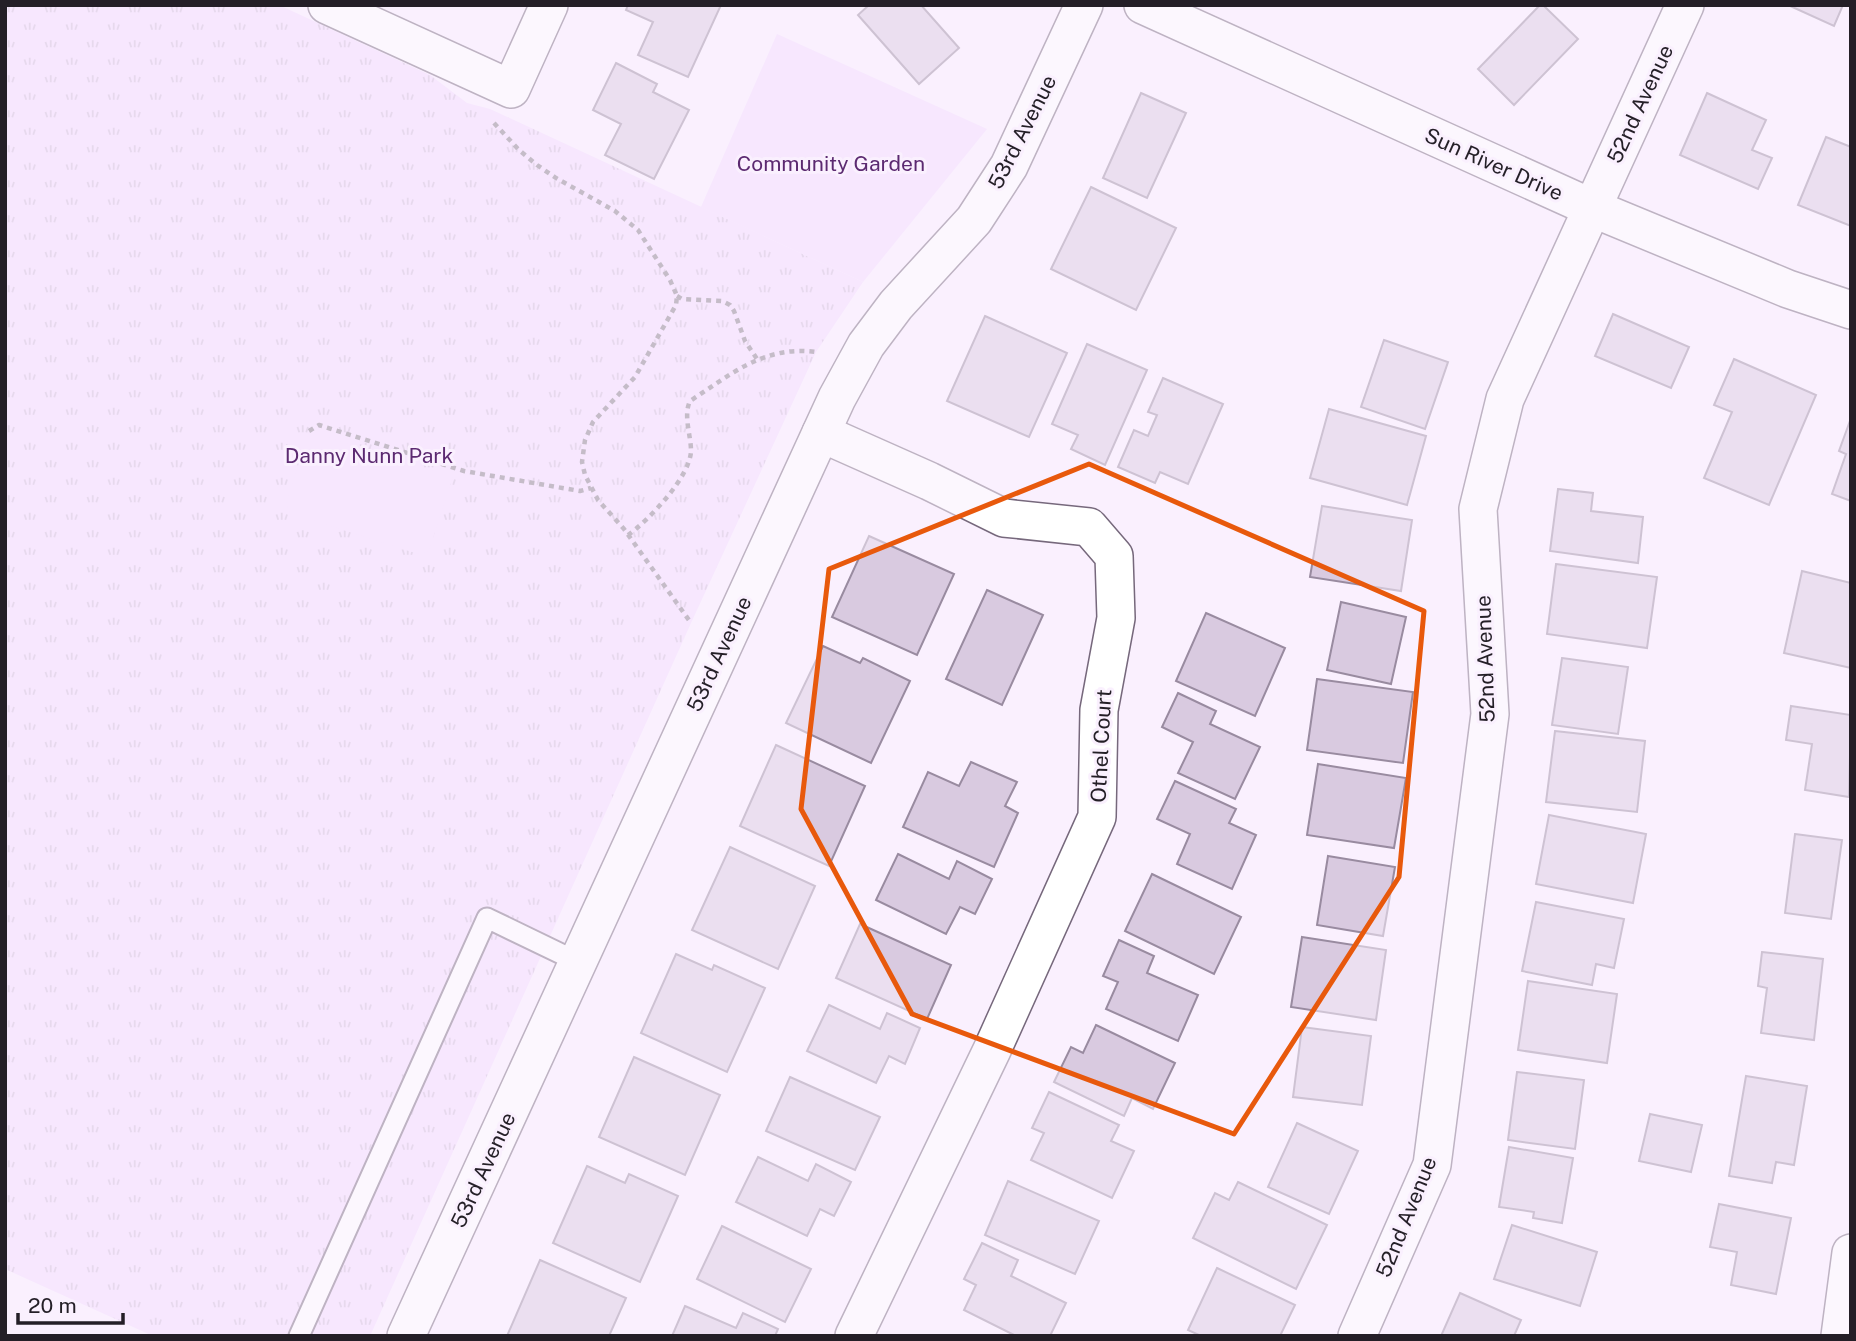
<svg xmlns="http://www.w3.org/2000/svg" width="1856" height="1341" font-family="'Public Sans',sans-serif">
<defs>
<pattern id="park-tufts" width="24" height="20" patternUnits="userSpaceOnUse" patternTransform="scale(1.75)"><rect width="24" height="20" fill="#f3dbfe"/><path d="M3 7l-1-3M5 7V3M7 7l1-3M15 17l-1-3M17 17v-4M19 17l1-3" fill="none" stroke="#d0bcda"/></pattern>
</defs>
<rect width="100%" height="100%" fill="#faf0fe"/>
<path fill="url(#park-tufts)" d="M 5,5 L 279,5 L 430,75 L 467,103 L 490,109 L 863,282 L 816,352 L 691,623 L 370,1336 L 153,1336 L 5,1269 Z"/>
<g fill="#f3dbfe">
<path d="M 777,34 L 987,129 L 863,282 L 701,207 Z"/>
<path d="M 309,431 L 453,477 L 429,551 L 418,554 L 290,513 L 286,503 Z"/>
</g>
<g fill="#d9cae0" stroke="#998ba0" stroke-width="2">
<path d="M 628,5 L 721,5 L 688,77 L 638,55 L 653,22 L 626,10 Z"/>
<path d="M 869,5 L 921,5 L 959,48 L 919,84 L 858,15 Z"/>
<path d="M 1540,5 L 1543,5 L 1578,39 L 1514,105 L 1478,69 Z"/>
<path d="M 1788,5 L 1843,5 L 1834,26 Z"/>
<path d="M 616,63 L 657,84 L 653,92 L 689,110 L 654,179 L 605,155 L 621,124 L 593,110 Z"/>
<path d="M 1141,93 L 1186,113 L 1147,198 L 1103,178 Z"/>
<path d="M 1707,93 L 1766,120 L 1752,150 L 1772,158 L 1758,189 L 1680,155 Z"/>
<path d="M 1826,137 L 1851,147 L 1851,226 L 1798,205 Z"/>
<path d="M 1091,187 L 1176,228 L 1136,310 L 1051,269 Z"/>
<path d="M 1613,314 L 1689,347 L 1671,388 L 1595,356 Z"/>
<path d="M 985,316 L 1067,353 L 1029,437 L 947,401 Z"/>
<path d="M 1384,340 L 1448,362 L 1425,429 L 1361,407 Z"/>
<path d="M 1087,344 L 1147,370 L 1105,465 L 1071,449 L 1078,435 L 1052,424 Z"/>
<path d="M 1734,359 L 1816,395 L 1769,505 L 1704,478 L 1732,412 L 1714,405 Z"/>
<path d="M 1163,378 L 1223,404 L 1188,484 L 1160,472 L 1155,483 L 1118,467 L 1134,430 L 1148,436 L 1157,415 L 1148,412 Z"/>
<path d="M 1329,409 L 1426,436 L 1407,505 L 1310,478 Z"/>
<path d="M 1851,418 L 1851,501 L 1832,494 L 1846,454 L 1839,451 Z"/>
<path d="M 1558,489 L 1593,493 L 1591,511 L 1643,517 L 1638,563 L 1550,551 Z"/>
<path d="M 1322,506 L 1412,520 L 1401,591 L 1310,577 Z"/>
<path d="M 869,536 L 954,574 L 917,655 L 832,617 Z"/>
<path d="M 1556,564 L 1657,577 L 1647,648 L 1547,634 Z"/>
<path d="M 1802,571 L 1851,583 L 1851,668 L 1784,653 Z"/>
<path d="M 987,590 L 1043,615 L 1002,705 L 946,679 Z"/>
<path d="M 1341,602 L 1406,617 L 1391,684 L 1327,670 Z"/>
<path d="M 1206,613 L 1285,648 L 1255,716 L 1176,681 Z"/>
<path d="M 823,646 L 860,663 L 863,658 L 910,681 L 871,763 L 786,723 Z"/>
<path d="M 1562,658 L 1628,667 L 1618,734 L 1552,725 Z"/>
<path d="M 1317,679 L 1413,692 L 1403,763 L 1307,750 Z"/>
<path d="M 1178,693 L 1216,711 L 1210,724 L 1260,747 L 1235,799 L 1178,773 L 1193,742 L 1162,727 Z"/>
<path d="M 1791,706 L 1851,715 L 1849,797 L 1805,790 L 1812,744 L 1786,740 Z"/>
<path d="M 1555,731 L 1645,741 L 1637,812 L 1546,802 Z"/>
<path d="M 776,745 L 865,786 L 829,866 L 740,826 Z"/>
<path d="M 971,762 L 1017,782 L 1005,806 L 1018,813 L 994,867 L 903,827 L 928,772 L 959,786 Z"/>
<path d="M 1318,764 L 1406,778 L 1394,848 L 1307,835 Z"/>
<path d="M 1175,781 L 1236,809 L 1229,823 L 1256,835 L 1232,889 L 1177,864 L 1190,834 L 1157,819 Z"/>
<path d="M 1549,815 L 1646,834 L 1633,903 L 1536,884 Z"/>
<path d="M 1795,834 L 1842,840 L 1831,919 L 1785,913 Z"/>
<path d="M 730,847 L 815,886 L 778,969 L 692,930 Z"/>
<path d="M 898,854 L 949,879 L 957,861 L 992,879 L 975,914 L 960,907 L 946,934 L 876,900 Z"/>
<path d="M 1328,856 L 1395,867 L 1383,936 L 1317,925 Z"/>
<path d="M 1152,874 L 1241,917 L 1214,974 L 1125,931 Z"/>
<path d="M 1536,902 L 1624,919 L 1614,968 L 1596,964 L 1592,985 L 1522,971 Z"/>
<path d="M 860,924 L 951,965 L 927,1019 L 836,978 Z"/>
<path d="M 1302,937 L 1386,950 L 1376,1020 L 1291,1007 Z"/>
<path d="M 1119,940 L 1154,956 L 1147,973 L 1198,995 L 1178,1041 L 1106,1009 L 1118,982 L 1103,976 Z"/>
<path d="M 1762,952 L 1823,959 L 1814,1040 L 1761,1033 L 1767,988 L 1758,986 Z"/>
<path d="M 676,954 L 712,970 L 714,965 L 765,988 L 727,1072 L 641,1033 Z"/>
<path d="M 1528,981 L 1617,994 L 1607,1063 L 1518,1050 Z"/>
<path d="M 829,1005 L 880,1029 L 887,1013 L 920,1028 L 905,1064 L 889,1056 L 876,1083 L 807,1051 Z"/>
<path d="M 1096,1025 L 1175,1063 L 1153,1109 L 1132,1098 L 1124,1116 L 1054,1082 L 1071,1047 L 1083,1053 Z"/>
<path d="M 1302,1027 L 1371,1036 L 1362,1105 L 1293,1097 Z"/>
<path d="M 634,1057 L 720,1095 L 685,1175 L 599,1137 Z"/>
<path d="M 1517,1072 L 1584,1080 L 1575,1149 L 1508,1140 Z"/>
<path d="M 1746,1076 L 1807,1086 L 1794,1165 L 1776,1162 L 1772,1183 L 1729,1176 Z"/>
<path d="M 790,1077 L 880,1117 L 855,1170 L 766,1131 Z"/>
<path d="M 1049,1092 L 1119,1125 L 1111,1141 L 1134,1151 L 1112,1198 L 1031,1160 L 1044,1133 L 1032,1128 Z"/>
<path d="M 1650,1114 L 1702,1125 L 1691,1172 L 1639,1161 Z"/>
<path d="M 1297,1123 L 1358,1151 L 1329,1214 L 1268,1187 Z"/>
<path d="M 1509,1147 L 1573,1158 L 1562,1223 L 1533,1218 L 1534,1212 L 1499,1207 Z"/>
<path d="M 758,1157 L 808,1181 L 816,1164 L 851,1182 L 834,1216 L 820,1209 L 807,1236 L 736,1202 Z"/>
<path d="M 587,1166 L 625,1183 L 629,1174 L 678,1196 L 640,1282 L 553,1243 Z"/>
<path d="M 1008,1181 L 1099,1221 L 1075,1274 L 985,1235 Z"/>
<path d="M 1238,1182 L 1327,1225 L 1296,1289 L 1193,1238 L 1215,1193 L 1229,1200 Z"/>
<path d="M 1719,1204 L 1791,1218 L 1776,1294 L 1731,1285 L 1737,1252 L 1710,1247 Z"/>
<path d="M 1512,1225 L 1597,1252 L 1580,1306 L 1494,1279 Z"/>
<path d="M 722,1226 L 811,1269 L 785,1322 L 697,1279 Z"/>
<path d="M 982,1243 L 1018,1260 L 1011,1276 L 1066,1303 L 1050,1336 L 1016,1336 L 964,1310 L 976,1285 L 964,1279 Z"/>
<path d="M 540,1260 L 626,1298 L 609,1336 L 507,1336 Z"/>
<path d="M 1217,1268 L 1295,1305 L 1280,1336 L 1201,1336 L 1188,1330 Z"/>
<path d="M 1460,1293 L 1521,1320 L 1514,1336 L 1441,1336 Z"/>
<path d="M 685,1306 L 736,1328 L 743,1313 L 778,1329 L 775,1336 L 672,1336 Z"/>
</g>
<g fill="none" stroke-linecap="round" stroke-linejoin="round">
<g stroke="#76687c" stroke-width="23">
<path id="service" d="M 299,1336 L 487,918 L 578,962"/>
</g>
<g stroke="#76687c" stroke-width="40">
<g id="minor">
<path d="M 327,5 L 511,89 L 549,5"/>
<path d="M 1143,5 L 1592,208 L 1788,289 L 1851,310"/>
<path d="M 821,433 L 929,481 L 1004,518 L 1089,527 L 1114,556 L 1116,618 L 1099,710 L 1097,817 L 992,1050 L 854,1336"/>
<path d="M 406,1336 L 837,398 L 866,345 L 896,305 L 974,220 L 1009,166 L 1084,5"/>
<path d="M 1357,1336 L 1432,1165 L 1490,714 L 1478,509 L 1505,399 L 1685,5"/>
<path d="M 1840,1336 L 1851,1253"/>
</g>
</g>
<g stroke="#857d88" stroke-width="4.5" stroke-dasharray="5 5" stroke-linecap="butt">
<path d="M 494,123 L 519,150 L 537,165 L 556,178 L 615,211 L 638,230 L 670,280 L 677,296 L 676,305 L 635,377 L 593,422 L 585,440 L 582,462 L 585,475 L 598,500 L 624,529 L 691,623"/>
<path d="M 677,296 L 682,299 L 722,301 L 730,305 L 734,311 L 745,341 L 757,359"/>
<path d="M 309,431 L 319,425 L 464,471 L 580,491 L 591,488"/>
<path d="M 628,535 C 649,520 690,477 691,451 C 691,435 683,416 690,401 C 730,375 764,345 816,352"/>
</g>
<use href="#service" stroke="#fff" stroke-width="19"/>
<use href="#minor" stroke="#fff" stroke-width="37"/>
</g>
<path d="M0 0H1856V1341H0ZM 1089,464 L 1424,611 L 1399,877 L 1234,1134 L 912,1014 L 801,809 L 829,569 Z" fill="#faf0fe" fill-opacity=".55" fill-rule="evenodd"/>
<path fill="none" stroke="#e8590c" stroke-width="5" stroke-linejoin="round" d="M 1089,464 L 1424,611 L 1399,877 L 1234,1134 L 912,1014 L 801,809 L 829,569 Z"/>
<g text-anchor="middle" dominant-baseline="central" stroke-width="6" stroke-linejoin="round" paint-order="stroke">
<g font-size="21" fill="#241f27" stroke="#faf0fe">
<text transform="translate(1640 104) rotate(-65)">52nd Avenue</text>
<text transform="translate(1022 132) rotate(-63)">53rd Avenue</text>
<text transform="translate(1494 164) rotate(24)">Sun River Drive</text>
<text transform="translate(719 654) rotate(-65)">53rd Avenue</text>
<text transform="translate(1485 659) rotate(-92)">52nd Avenue</text>
<text transform="translate(1101 746) rotate(-87)">Othel Court</text>
<text transform="translate(483 1170) rotate(-65)">53rd Avenue</text>
<text transform="translate(1406 1217) rotate(-68)">52nd Avenue</text>
</g>
<g font-size="21" fill="#5c2a71" stroke="#faf0fe">
<text x="831" y="163">Community Garden</text>
<text x="369" y="455">Danny Nunn Park</text>
</g>
</g>
<rect width="1856" height="1341" fill="none" stroke="#241f27" stroke-width="14"/>
<path d="M18 1313v10h105v-10" fill="none" stroke="#241f27" stroke-width="3.5"/>
<text x="28" y="1313" font-size="21" fill="#241f27" stroke="#faf0fe" stroke-width="5" paint-order="stroke">20 m</text>
</svg>
